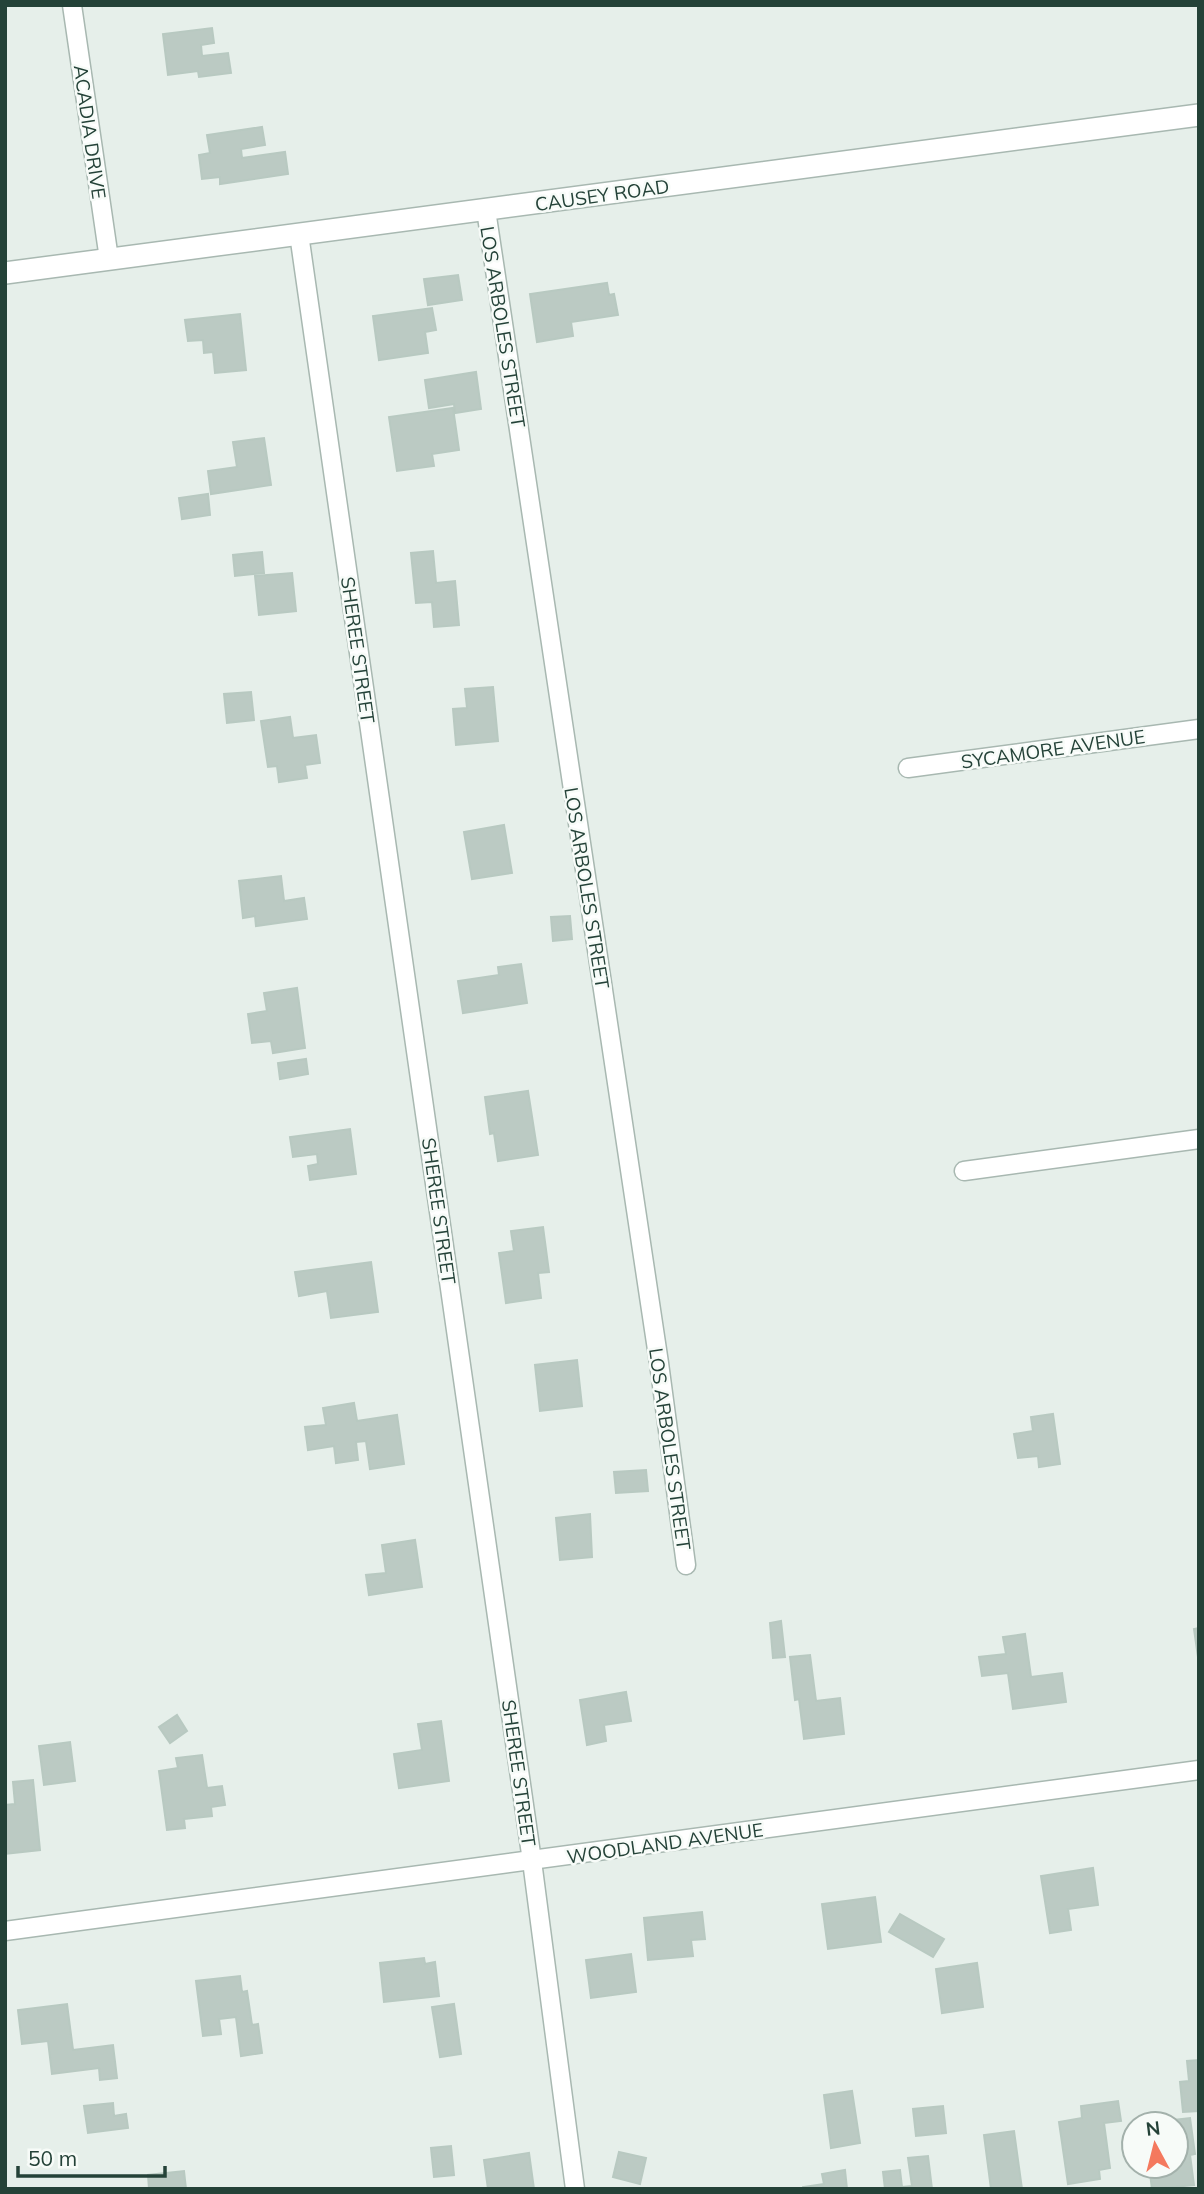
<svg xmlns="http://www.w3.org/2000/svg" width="1204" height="2194" font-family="Mulish,sans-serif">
<rect width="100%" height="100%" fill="#e6efea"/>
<g fill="#bbcac3" stroke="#b8c9c1" stroke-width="2">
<path d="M 212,28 L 214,43 L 201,45 L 202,56 L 228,53 L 231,73 L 199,77 L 198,71 L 168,75 L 163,34 Z"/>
<path d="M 262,127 L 265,145 L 241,149 L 242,158 L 285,152 L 288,174 L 220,184 L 220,177 L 202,179 L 199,155 L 210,153 L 207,135 Z"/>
<path d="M 458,275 L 462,300 L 428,305 L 424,279 Z"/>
<path d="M 607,283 L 609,295 L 614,294 L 618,315 L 571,322 L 573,336 L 537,342 L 530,294 Z"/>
<path d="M 432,308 L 436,330 L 425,332 L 428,353 L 379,360 L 373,316 Z"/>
<path d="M 240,314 L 246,370 L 215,373 L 213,352 L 204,353 L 203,340 L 188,341 L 185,320 Z"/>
<path d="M 476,372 L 481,409 L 455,413 L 454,404 L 429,408 L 425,380 Z"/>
<path d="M 453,408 L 459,450 L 432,454 L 434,466 L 397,471 L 389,417 Z"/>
<path d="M 264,438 L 271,485 L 211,494 L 208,471 L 237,467 L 233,442 Z"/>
<path d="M 208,494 L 210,515 L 182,519 L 179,498 Z"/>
<path d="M 433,551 L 436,583 L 455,581 L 459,625 L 434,627 L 432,602 L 416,603 L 411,553 Z"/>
<path d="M 262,552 L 264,573 L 235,576 L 233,555 Z"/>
<path d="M 292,573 L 296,611 L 259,615 L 255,576 Z"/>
<path d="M 493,687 L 498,741 L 456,745 L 453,709 L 467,708 L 465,689 Z"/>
<path d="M 251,692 L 254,720 L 227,723 L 224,694 Z"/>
<path d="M 290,717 L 293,738 L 316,735 L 320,763 L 305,765 L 307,778 L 279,782 L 277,766 L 268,767 L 261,721 Z"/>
<path d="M 504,825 L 512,873 L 472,879 L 464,832 Z"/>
<path d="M 281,876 L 284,901 L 304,898 L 307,919 L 256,926 L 255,916 L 243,918 L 239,881 Z"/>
<path d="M 570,916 L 572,939 L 553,941 L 551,917 Z"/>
<path d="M 521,964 L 527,1003 L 463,1013 L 458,981 L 499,975 L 498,967 Z"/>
<path d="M 297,988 L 305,1048 L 273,1053 L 271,1041 L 252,1043 L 248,1014 L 267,1011 L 264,993 Z"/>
<path d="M 306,1059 L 308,1074 L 280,1079 L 278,1063 Z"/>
<path d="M 528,1091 L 538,1155 L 498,1161 L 494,1133 L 490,1134 L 485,1097 Z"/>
<path d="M 350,1129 L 356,1174 L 310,1180 L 308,1166 L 318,1164 L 317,1154 L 293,1157 L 290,1137 Z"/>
<path d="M 543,1227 L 549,1272 L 538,1273 L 541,1298 L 506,1303 L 499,1253 L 514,1251 L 511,1231 Z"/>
<path d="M 371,1262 L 378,1312 L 331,1318 L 327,1291 L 299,1296 L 295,1272 Z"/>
<path d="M 577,1360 L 582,1406 L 540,1411 L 535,1365 Z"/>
<path d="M 354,1403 L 357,1421 L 397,1415 L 404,1464 L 370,1469 L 366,1441 L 356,1442 L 358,1460 L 336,1463 L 334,1446 L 308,1450 L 305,1427 L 326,1425 L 323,1408 Z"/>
<path d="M 1053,1414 L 1060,1464 L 1039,1467 L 1038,1456 L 1018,1458 L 1014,1434 L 1033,1431 L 1031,1417 Z"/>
<path d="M 646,1470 L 648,1491 L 616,1493 L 614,1472 Z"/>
<path d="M 590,1514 L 592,1557 L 560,1560 L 556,1518 Z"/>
<path d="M 415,1540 L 422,1587 L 369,1595 L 366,1575 L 386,1573 L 382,1545 Z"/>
<path d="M 781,1621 L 785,1657 L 773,1658 L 770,1623 Z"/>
<path d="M 1199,1628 L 1199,1664 L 1194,1629 Z"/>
<path d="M 1025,1634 L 1031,1677 L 1062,1673 L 1066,1702 L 1013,1709 L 1008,1673 L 982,1676 L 979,1657 L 1006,1654 L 1003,1637 Z"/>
<path d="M 810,1655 L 816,1701 L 840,1698 L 844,1734 L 804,1739 L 799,1699 L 795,1700 L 790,1657 Z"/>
<path d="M 626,1692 L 631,1721 L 604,1725 L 606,1741 L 587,1745 L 580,1700 Z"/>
<path d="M 177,1715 L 187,1731 L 170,1743 L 159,1727 Z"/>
<path d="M 441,1721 L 449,1781 L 399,1788 L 394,1754 L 422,1750 L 418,1724 Z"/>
<path d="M 70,1742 L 75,1781 L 44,1785 L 39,1746 Z"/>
<path d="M 202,1755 L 207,1788 L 222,1786 L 225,1805 L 211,1807 L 212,1816 L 184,1819 L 185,1828 L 167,1830 L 159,1771 L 178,1768 L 176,1758 Z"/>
<path d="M 33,1780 L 40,1850 L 5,1854 L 5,1805 L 15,1804 L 13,1782 Z"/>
<path d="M 1093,1868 L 1098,1905 L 1068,1909 L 1071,1930 L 1050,1933 L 1041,1876 Z"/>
<path d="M 875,1897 L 881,1942 L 828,1949 L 822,1904 Z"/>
<path d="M 702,1912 L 705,1939 L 691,1940 L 693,1956 L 648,1960 L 644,1918 Z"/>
<path d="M 900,1914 L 944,1939 L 933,1957 L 889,1932 Z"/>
<path d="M 631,1954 L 636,1992 L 591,1998 L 586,1960 Z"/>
<path d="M 424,1958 L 425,1964 L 435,1962 L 439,1996 L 384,2002 L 380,1963 Z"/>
<path d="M 977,1963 L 983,2007 L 942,2013 L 936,1969 Z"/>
<path d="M 240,1976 L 242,1992 L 247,1991 L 252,2025 L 258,2024 L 262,2053 L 241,2056 L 236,2017 L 219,2019 L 221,2034 L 203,2036 L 196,1981 Z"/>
<path d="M 67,2004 L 73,2050 L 113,2045 L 117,2078 L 100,2080 L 99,2068 L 52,2074 L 48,2041 L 22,2044 L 18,2010 Z"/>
<path d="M 454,2004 L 461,2054 L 440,2057 L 432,2007 Z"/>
<path d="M 1199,2060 L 1199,2111 L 1183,2112 L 1180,2082 L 1189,2081 L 1187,2061 Z"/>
<path d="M 852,2091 L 860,2143 L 831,2148 L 824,2095 Z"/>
<path d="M 1118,2101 L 1121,2121 L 1104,2123 L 1110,2168 L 1099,2170 L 1100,2179 L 1068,2184 L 1059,2122 L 1082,2118 L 1081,2106 Z"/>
<path d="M 113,2103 L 114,2116 L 126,2114 L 128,2128 L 88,2133 L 84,2106 Z"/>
<path d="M 943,2106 L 946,2133 L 916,2136 L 913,2109 Z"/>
<path d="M 1190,2118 L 1195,2154 L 1190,2155 L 1194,2185 L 1152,2189 L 1149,2166 L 1176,2166 L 1176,2124 L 1173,2124 L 1172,2120 Z"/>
<path d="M 1014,2131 L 1022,2189 L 991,2189 L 984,2135 Z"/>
<path d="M 451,2146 L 454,2175 L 434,2177 L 431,2148 Z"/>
<path d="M 619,2152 L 646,2158 L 640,2184 L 613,2177 Z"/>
<path d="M 529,2153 L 534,2189 L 488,2189 L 484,2160 Z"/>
<path d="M 928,2156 L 932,2189 L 885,2189 L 883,2172 L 900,2170 L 902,2187 L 912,2186 L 908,2158 Z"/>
<path d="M 845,2170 L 847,2189 L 803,2189 L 803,2187 L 824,2184 L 822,2174 Z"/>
<path d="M 184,2171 L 186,2189 L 149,2189 L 148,2175 Z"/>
</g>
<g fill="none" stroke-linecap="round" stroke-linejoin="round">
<g stroke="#a8b8b1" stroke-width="21">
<g id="minor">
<path d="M 72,5 L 109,259"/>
<path d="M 486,210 L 659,1363 L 686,1565"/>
<path d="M 299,234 L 532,1861 L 575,2189"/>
<path d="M 908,768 L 1199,729"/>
<path d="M 964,1171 L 1199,1139"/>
<path d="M 5,1931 L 1199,1770"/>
</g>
</g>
<g stroke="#a8b8b1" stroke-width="24">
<path id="tertiary" d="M 5,273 L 1199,115"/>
</g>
<use href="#minor" stroke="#fff" stroke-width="18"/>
<use href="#tertiary" stroke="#fff" stroke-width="21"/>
</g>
<g text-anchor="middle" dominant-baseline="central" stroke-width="5" stroke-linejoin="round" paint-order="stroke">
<g font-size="19" fill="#244238" stroke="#f7fbf8">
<text transform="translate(90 132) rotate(82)">ACADIA DRIVE</text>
<text transform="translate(602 195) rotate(-8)">CAUSEY ROAD</text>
<text transform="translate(503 327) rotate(81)">LOS ARBOLES STREET</text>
<text transform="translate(358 650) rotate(82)">SHEREE STREET</text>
<text transform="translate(1053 749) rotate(-8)">SYCAMORE AVENUE</text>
<text transform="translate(587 888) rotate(81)">LOS ARBOLES STREET</text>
<text transform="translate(439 1211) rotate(82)">SHEREE STREET</text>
<text transform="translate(670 1449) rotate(82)">LOS ARBOLES STREET</text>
<text transform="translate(519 1773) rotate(82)">SHEREE STREET</text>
<text transform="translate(665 1843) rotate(-8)">WOODLAND AVENUE</text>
</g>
</g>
<rect width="1204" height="2194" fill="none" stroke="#244238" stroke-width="14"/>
<g transform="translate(1155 2145) rotate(353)"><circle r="33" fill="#f7fbf8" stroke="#a3b1ab" stroke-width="2"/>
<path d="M0-5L12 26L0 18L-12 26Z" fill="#f4795e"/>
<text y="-10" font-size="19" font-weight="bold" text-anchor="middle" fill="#244238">N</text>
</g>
<path d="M18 2166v10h147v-10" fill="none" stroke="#244238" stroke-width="3.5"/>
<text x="28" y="2166" font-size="21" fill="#244238" stroke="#f7fbf8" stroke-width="5" paint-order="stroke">50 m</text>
</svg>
